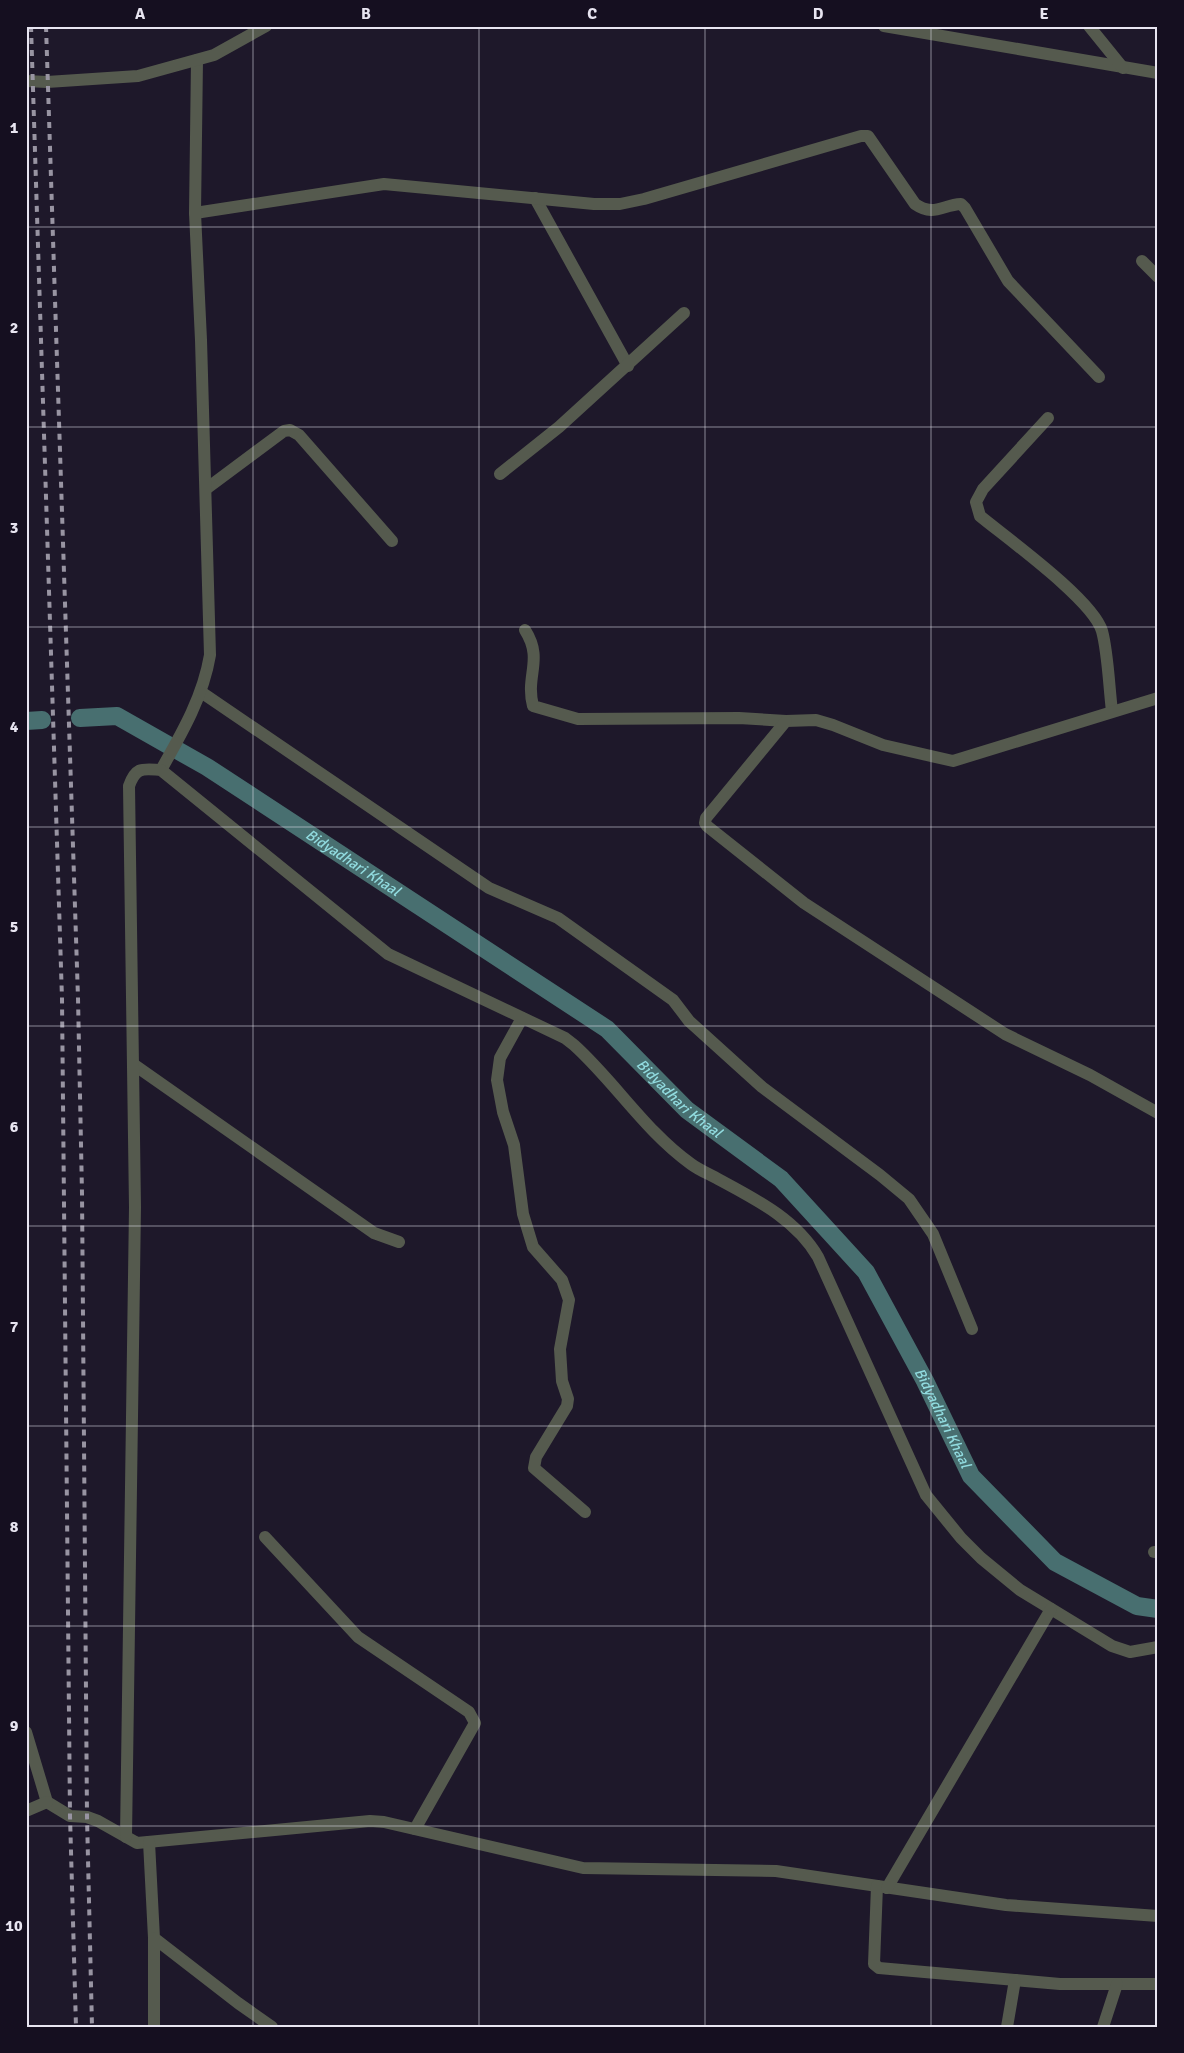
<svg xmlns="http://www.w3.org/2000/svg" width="1184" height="2053" font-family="Signika,sans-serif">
<rect width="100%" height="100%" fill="#1e182a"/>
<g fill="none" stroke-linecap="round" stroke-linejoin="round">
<g stroke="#486f70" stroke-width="18">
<path id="s1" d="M 80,718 L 117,716 L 207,767 L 607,1029 L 687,1110 L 781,1179 L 866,1272 L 925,1381 L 971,1476 L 1055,1562 L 1137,1606 L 1158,1609"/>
<path d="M 26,721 L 42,720"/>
</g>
<g stroke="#555a4e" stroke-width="12">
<path d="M 884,26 L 1158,73"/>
<path d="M 1089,26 L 1123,68"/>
<path d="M 535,198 L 628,366"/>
<path d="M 195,213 L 384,184 L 594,204 L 620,204 L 644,199 L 861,136 L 868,136 L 915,204 C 934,217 942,205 961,204 L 965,208 L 1008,281 L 1099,377"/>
<path d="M 1142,261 L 1158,277"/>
<path d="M 1048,418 L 983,489 L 976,502 L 980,516 C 1008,539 1093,600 1102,631 C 1108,653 1109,687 1112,711"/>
<path d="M 500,474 L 559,427 L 684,313"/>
<path d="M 206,489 L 284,431 L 290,430 L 299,435 L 392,541"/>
<path d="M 525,630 C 544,660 525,675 533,706 L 578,719 L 739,718 L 786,721 L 816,720 L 833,725 L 883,745 L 953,761 L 1158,698"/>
<path d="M 201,692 L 489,888 L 558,918 L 673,1000 L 689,1021 L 762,1087 L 880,1175 L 909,1199 L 933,1234 L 972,1329"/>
<path d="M 786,721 L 706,818 L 705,823 L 707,826 L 804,903 L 1005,1034 L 1090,1075 L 1158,1113"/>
<path d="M 161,770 C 182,733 203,697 210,655 L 201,340 L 195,213 L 197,60"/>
<path d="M 522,1018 L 500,1058 L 497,1080 L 503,1112 L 514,1145 L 523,1214 L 533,1247 L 562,1280 L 569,1300 L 560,1349 L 562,1381 L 568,1399 L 567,1406 L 536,1457 L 534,1468 L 585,1512"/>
<path d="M 133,1064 L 374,1233 L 399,1242"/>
<path d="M 265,1537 L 358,1637 L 469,1712 L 475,1723 L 415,1829"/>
<path d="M 1154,1552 L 1158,1552"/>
<path d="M 26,1732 L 47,1802 L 70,1816 L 87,1817 L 98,1821 L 137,1843 L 370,1821 L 384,1822 L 583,1868 L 776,1871 L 1006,1905 L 1158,1916"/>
<path d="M 26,1811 L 47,1802"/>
<path d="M 126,1837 L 135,1207 L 129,786 C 136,766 143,769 161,770 L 388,954 L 565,1038 L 574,1045 C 615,1082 645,1131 691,1164 C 699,1170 709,1174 718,1179 C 755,1199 796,1219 818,1257 L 926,1495 L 961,1538 L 981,1558 L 1020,1590 L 1112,1646 L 1130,1652 L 1158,1647"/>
<path d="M 149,1842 L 154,1938 L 238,2003 L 272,2027"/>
<path d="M 877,1886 L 874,1964 L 879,1968 L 1060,1984 L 1158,1984"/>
<path d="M 887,1888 L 1051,1609"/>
<path d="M 154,1938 L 154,2027"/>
<path d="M 1007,2027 L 1015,1980"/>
<path d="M 1103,2027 L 1117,1984"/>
</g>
<path stroke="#555a4e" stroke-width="12" d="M 26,81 L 47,82 L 138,76 L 214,55 L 266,26"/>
<g stroke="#9894a2" stroke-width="4" stroke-dasharray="6 6" stroke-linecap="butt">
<path d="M 31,26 L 62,999 L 70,1816 L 76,2027"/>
<path d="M 46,26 L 78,998 L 82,1193 L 87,1817 L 92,2027"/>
</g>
</g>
<path fill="none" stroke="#e8e5f1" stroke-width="1" stroke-opacity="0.55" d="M 253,26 L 253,2027M 479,26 L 479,2027M 705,26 L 705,2027M 931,26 L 931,2027M 26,227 L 1158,227M 26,427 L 1158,427M 26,627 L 1158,627M 26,827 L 1158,827M 26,1026 L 1158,1026M 26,1226 L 1158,1226M 26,1426 L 1158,1426M 26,1626 L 1158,1626M 26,1826 L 1158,1826"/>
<g text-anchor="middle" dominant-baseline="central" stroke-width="5" stroke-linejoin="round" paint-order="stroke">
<g font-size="15" font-style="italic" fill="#91dbdf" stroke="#150f20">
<text stroke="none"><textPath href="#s1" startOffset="315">Bidyadhari Khaal</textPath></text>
<text stroke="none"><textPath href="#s1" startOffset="719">Bidyadhari Khaal</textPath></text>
<text stroke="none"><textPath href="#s1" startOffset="1140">Bidyadhari Khaal</textPath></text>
</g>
</g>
<rect width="1184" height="2053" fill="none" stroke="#150f20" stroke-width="55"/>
<rect x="28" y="28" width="1128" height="1998" fill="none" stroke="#e8e5f1" stroke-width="2"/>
<g font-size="16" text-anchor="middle" font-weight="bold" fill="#e8e5f1">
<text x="140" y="19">A</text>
<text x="366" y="19">B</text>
<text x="592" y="19">C</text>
<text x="818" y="19">D</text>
<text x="1044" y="19">E</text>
<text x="14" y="133">1</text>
<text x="14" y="333">2</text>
<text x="14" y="533">3</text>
<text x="14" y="732">4</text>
<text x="14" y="932">5</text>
<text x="14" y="1132">6</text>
<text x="14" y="1332">7</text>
<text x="14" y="1532">8</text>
<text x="14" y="1731">9</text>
<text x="14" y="1931">10</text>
</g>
</svg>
